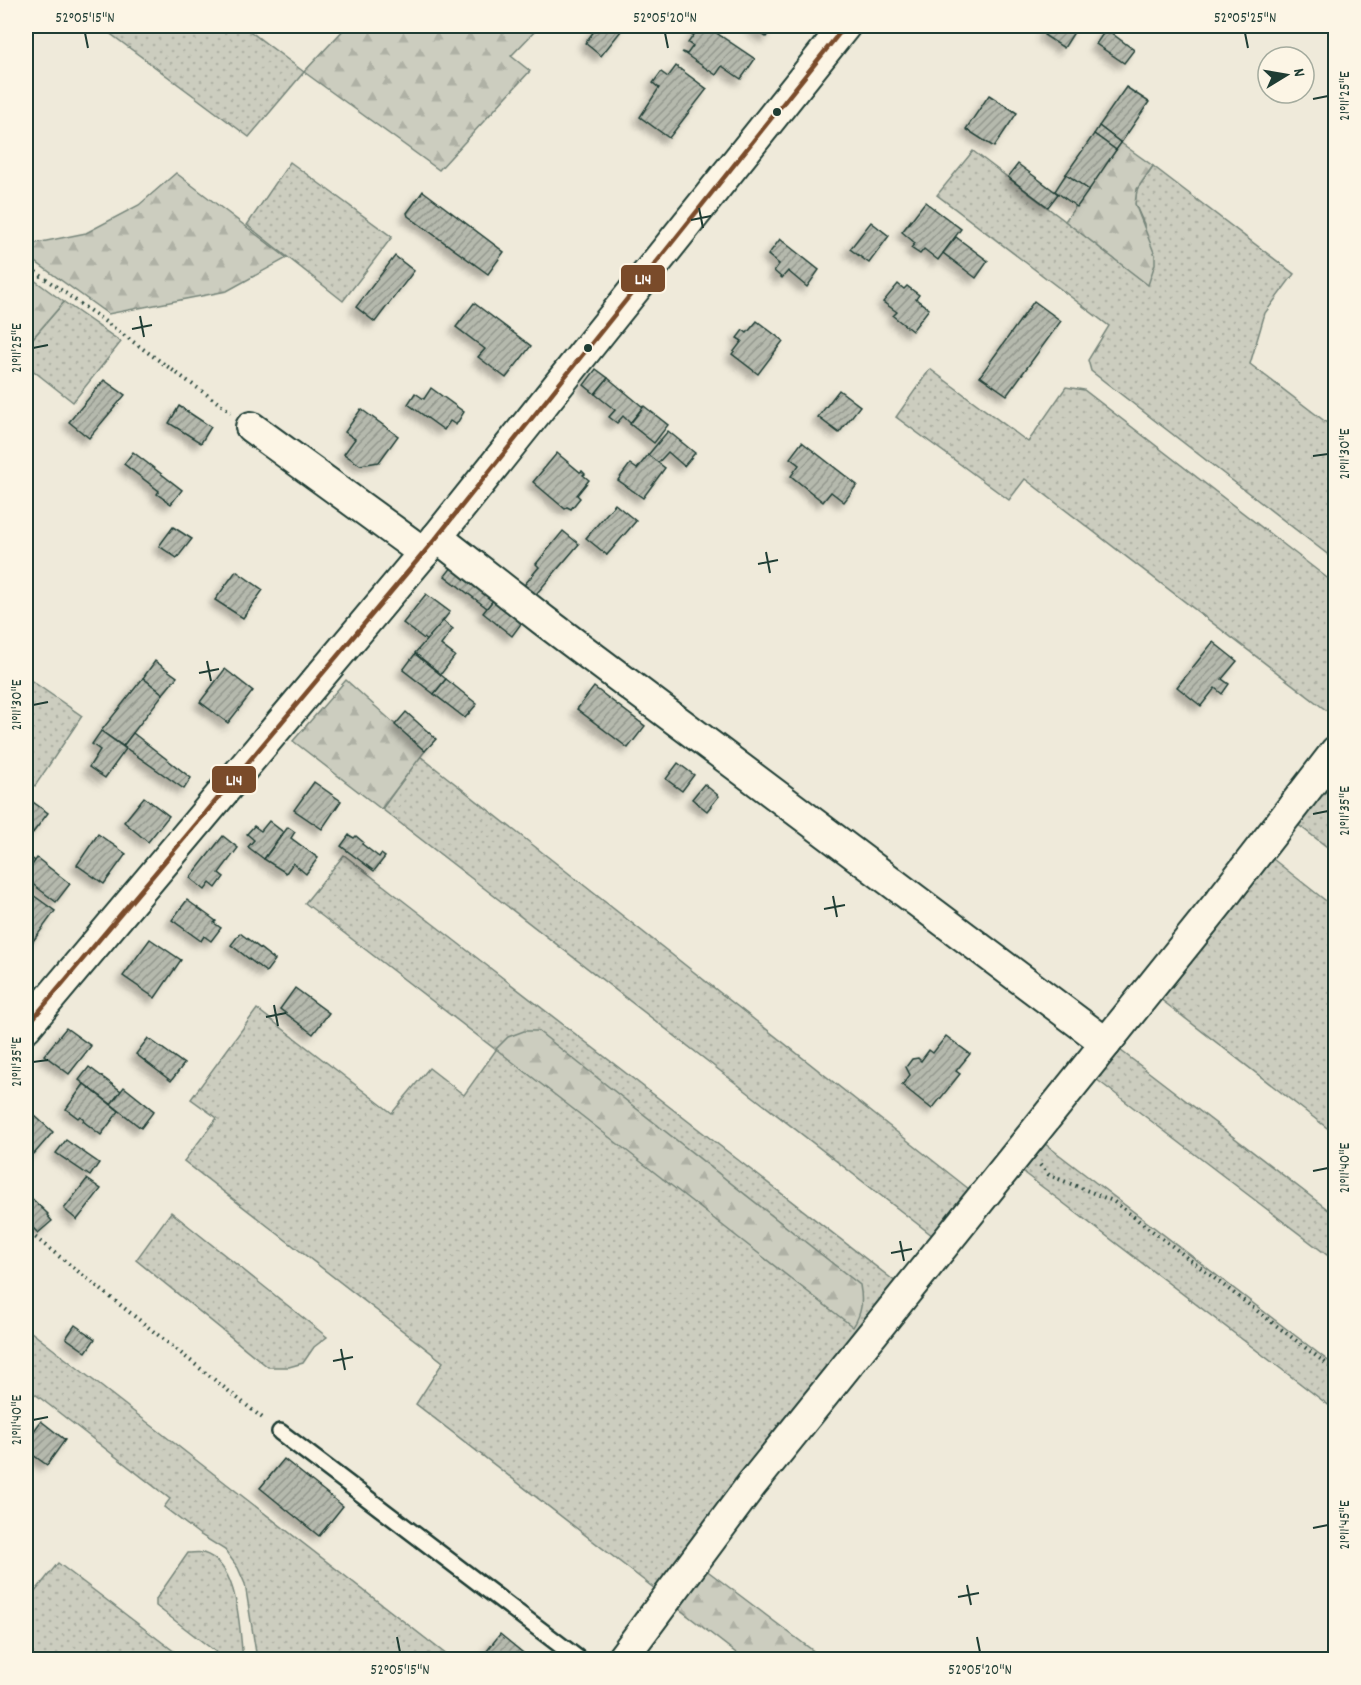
<svg xmlns="http://www.w3.org/2000/svg" width="1361" height="1685" font-family="Dekko,sans-serif">
<defs>
<pattern id="grass-dots" width="8" height="8" patternUnits="userSpaceOnUse" patternTransform="scale(1.5)"><rect width="8" height="8" fill="#cccdbf"/><path d="M2 2h.1M6 6h.1" fill="none" stroke="#afb1a5" stroke-width="1.8" stroke-linecap="round"/></pattern>
<pattern id="forest-firs" width="22" height="20" patternUnits="userSpaceOnUse" patternTransform="scale(1.5)"><rect width="22" height="20" fill="#cccdbf"/><path d="M5 1l3.5 6h-7zM16 11l3.5 6h-7z" fill="#afb1a5"/></pattern>
<pattern id="building-hatch" width="6" height="6" patternUnits="userSpaceOnUse" patternTransform="scale(1.5)"><rect width="6" height="6" fill="#b5b9ad"/><path d="M-1 1l2-2M0 6l6-6M5 7l2-2" fill="none" stroke="#93988e"/></pattern>
<filter id="shadow"><feDropShadow dx="-5.5" dy="5.5" stdDeviation="3" flood-color="#0004"/></filter>
</defs>
<rect width="100%" height="100%" fill="#efeada"/>
<filter id="ink" filterUnits="userSpaceOnUse"><feTurbulence type="fractalNoise" baseFrequency=".0167" numOctaves="2"/><feDisplacementMap in="SourceGraphic" scale="12" xChannelSelector="R" yChannelSelector="G"/><feConvolveMatrix kernelMatrix="1 2 1 2 8 2 1 2 1" color-interpolation-filters="sRGB"/></filter>
<g filter="url(#ink)">
<g fill="url(#grass-dots)" stroke="#76857a" stroke-width="1.5">
<path d="M 100,26 L 243,26 L 304,72 L 249,137 Z"/>
<path d="M 973,151 L 1148,284 L 1144,224 L 1135,204 L 1137,189 L 1153,166 L 1294,274 L 1265,313 L 1250,364 L 1335,429 L 1335,560 L 1091,371 L 1088,360 L 1109,326 L 937,195 Z"/>
<path d="M 290,162 L 392,237 L 343,301 L 247,225 Z"/>
<path d="M 64,302 L 121,342 L 73,402 L 26,365 L 26,346 Z"/>
<path d="M 930,369 L 1028,442 L 1066,387 L 1084,390 L 1335,584 L 1335,717 L 1025,479 L 1009,500 L 896,417 Z"/>
<path d="M 26,677 L 82,716 L 35,786 L 26,780 Z"/>
<path d="M 420,756 L 974,1193 L 937,1239 L 382,809 Z"/>
<path d="M 1322,789 L 1335,800 L 1335,853 L 1296,823 Z"/>
<path d="M 344,855 L 901,1286 L 791,1418 L 655,1589 L 416,1404 L 443,1362 L 184,1161 L 217,1118 L 191,1099 L 257,1009 L 392,1113 L 429,1068 L 464,1095 L 496,1050 L 305,903 Z"/>
<path d="M 1269,856 L 1335,908 L 1335,1134 L 1155,995 Z"/>
<path d="M 1116,1047 L 1335,1215 L 1335,1261 L 1092,1076 Z"/>
<path d="M 1040,1140 L 1335,1366 L 1335,1410 L 1016,1167 Z"/>
<path d="M 171,1212 L 327,1337 L 314,1347 L 303,1363 L 289,1367 L 268,1367 L 136,1260 Z"/>
<path d="M 26,1328 L 452,1659 L 257,1659 L 245,1584 L 238,1568 L 225,1550 L 199,1534 L 164,1507 L 170,1499 L 26,1387 Z"/>
<path d="M 188,1553 C 193,1553 199,1552 203,1553 C 240,1564 239,1629 243,1659 L 225,1659 L 156,1606 L 156,1599 Z"/>
<path d="M 58,1563 L 184,1659 L 26,1659 L 26,1603 Z"/>
</g>
<g fill="url(#forest-firs)" stroke="#76857a" stroke-width="1.5">
<path d="M 347,26 L 540,26 L 511,56 L 530,71 L 439,170 L 304,72 Z"/>
<path d="M 1121,143 L 1153,166 L 1137,189 L 1135,204 L 1155,255 L 1155,264 L 1148,285 L 1065,221 Z"/>
<path d="M 176,173 L 287,258 L 227,291 L 108,314 L 26,255 L 26,245 L 86,233 L 139,205 Z"/>
<path d="M 26,274 L 64,302 L 26,346 Z"/>
<path d="M 346,680 L 425,751 L 381,809 L 293,741 Z"/>
<path d="M 524,1031 L 538,1031 L 860,1285 C 863,1301 862,1313 853,1327 L 496,1049 L 508,1037 Z"/>
<path d="M 701,1566 L 824,1659 L 744,1659 L 674,1605 Z"/>
</g>
<g fill="url(#building-hatch)" stroke="#1f3d34" stroke-width="1.5" filter="url(#shadow)">
<path d="M 598,26 L 625,26 L 601,56 L 585,43 Z"/>
<path d="M 700,26 L 706,26 L 755,59 L 741,79 L 722,66 L 716,75 L 682,52 L 687,54 L 693,46 L 688,43 Z"/>
<path d="M 750,26 L 774,26 L 766,37 Z"/>
<path d="M 1044,26 L 1078,26 L 1064,48 L 1044,35 L 1048,28 Z"/>
<path d="M 1106,29 L 1134,50 L 1124,63 L 1096,44 Z"/>
<path d="M 676,66 L 707,89 L 669,138 L 640,117 L 659,88 L 653,83 L 661,72 L 668,77 Z"/>
<path d="M 1126,87 L 1149,102 L 1121,143 L 1099,126 Z"/>
<path d="M 989,95 L 1017,113 L 994,147 L 966,129 Z"/>
<path d="M 1099,126 L 1121,143 L 1116,150 L 1094,134 Z"/>
<path d="M 1094,134 L 1116,150 L 1089,190 L 1066,174 Z"/>
<path d="M 1018,164 L 1058,194 L 1048,207 L 1008,177 Z"/>
<path d="M 1066,174 L 1089,190 L 1077,207 L 1055,191 Z"/>
<path d="M 423,191 L 504,252 L 488,274 L 408,216 L 407,213 Z"/>
<path d="M 925,202 L 961,229 L 938,260 L 924,249 L 920,254 L 911,248 L 915,243 L 902,232 Z"/>
<path d="M 871,222 L 889,236 L 869,263 L 850,249 Z"/>
<path d="M 956,237 L 988,261 L 976,278 L 943,253 Z"/>
<path d="M 780,239 L 819,270 L 807,287 L 788,271 L 782,278 L 774,271 L 779,264 L 768,255 Z"/>
<path d="M 395,256 L 414,271 L 375,322 L 356,307 Z"/>
<path d="M 898,284 L 904,289 L 907,286 L 919,295 L 916,299 L 929,309 L 912,331 L 893,316 L 897,312 L 883,302 Z"/>
<path d="M 1034,301 L 1061,321 L 1007,395 L 980,376 Z"/>
<path d="M 474,303 L 531,346 L 506,378 L 478,357 L 485,349 L 456,327 Z"/>
<path d="M 757,321 L 783,341 L 758,374 L 732,354 L 742,341 L 737,338 L 743,330 L 747,333 Z"/>
<path d="M 596,369 L 608,378 L 595,394 L 584,385 Z"/>
<path d="M 608,378 L 643,407 L 630,423 L 623,416 L 617,423 L 609,417 L 615,410 L 595,394 Z"/>
<path d="M 104,380 L 125,395 L 89,438 L 69,422 Z"/>
<path d="M 431,388 L 464,412 L 456,425 L 450,421 L 444,430 L 408,404 L 415,393 L 424,399 Z"/>
<path d="M 839,390 L 860,406 L 839,433 L 818,417 Z"/>
<path d="M 179,406 L 211,427 L 201,443 L 169,423 Z"/>
<path d="M 644,406 L 668,425 L 654,443 L 630,424 Z"/>
<path d="M 361,409 L 398,436 L 379,462 L 360,465 L 344,454 L 355,439 L 345,432 Z"/>
<path d="M 668,431 L 695,453 L 684,466 L 668,452 L 658,463 L 648,455 Z"/>
<path d="M 802,442 L 857,485 L 844,502 L 831,492 L 823,502 L 791,476 L 799,465 L 790,458 Z"/>
<path d="M 133,452 L 182,490 L 171,504 L 157,494 L 159,491 L 124,464 Z"/>
<path d="M 557,453 L 580,472 L 582,471 L 585,474 L 583,475 L 589,480 L 577,495 L 580,498 L 571,509 L 567,507 L 565,509 L 533,482 Z"/>
<path d="M 648,455 L 665,468 L 643,498 L 618,480 L 630,464 L 637,469 Z"/>
<path d="M 615,504 L 636,521 L 607,555 L 586,538 Z"/>
<path d="M 173,527 L 192,539 L 177,558 L 159,546 Z"/>
<path d="M 563,531 L 579,544 L 532,599 L 521,589 L 539,567 L 536,564 Z"/>
<path d="M 456,562 L 498,594 L 487,608 L 445,576 Z"/>
<path d="M 236,571 L 263,590 L 243,618 L 215,600 Z"/>
<path d="M 426,594 L 450,612 L 427,641 L 403,623 Z"/>
<path d="M 498,594 L 526,617 L 512,636 L 483,613 Z"/>
<path d="M 443,621 L 453,629 L 441,645 L 455,656 L 441,674 L 415,653 Z"/>
<path d="M 1213,642 L 1237,661 L 1222,679 L 1229,684 L 1222,694 L 1215,688 L 1201,706 L 1177,687 Z"/>
<path d="M 415,654 L 446,679 L 434,694 L 403,670 Z"/>
<path d="M 155,661 L 177,677 L 163,694 L 143,678 Z"/>
<path d="M 225,669 L 253,691 L 228,723 L 200,702 Z"/>
<path d="M 143,678 L 163,694 L 123,746 L 101,731 Z"/>
<path d="M 446,679 L 477,704 L 465,718 L 434,694 Z"/>
<path d="M 594,687 L 645,726 L 628,748 L 577,709 Z"/>
<path d="M 406,712 L 436,739 L 425,751 L 395,725 Z"/>
<path d="M 101,731 L 126,749 L 105,778 L 89,767 L 100,750 L 92,744 Z"/>
<path d="M 133,733 L 191,778 L 184,789 L 123,746 Z"/>
<path d="M 678,763 L 694,775 L 682,791 L 666,779 Z"/>
<path d="M 314,782 L 341,801 L 322,829 L 294,810 Z"/>
<path d="M 704,784 L 719,796 L 707,811 L 692,799 Z"/>
<path d="M 26,797 L 48,813 L 26,842 Z"/>
<path d="M 144,797 L 169,816 L 148,842 L 124,822 Z"/>
<path d="M 269,821 L 283,832 L 264,859 L 248,847 L 254,840 L 247,834 L 254,826 L 261,831 Z"/>
<path d="M 288,827 L 295,832 L 291,838 L 318,858 L 306,874 L 293,863 L 286,873 L 264,859 Z"/>
<path d="M 98,834 L 126,854 L 104,884 L 77,865 Z"/>
<path d="M 349,835 L 354,838 L 356,836 L 363,842 L 362,844 L 379,857 L 381,854 L 385,857 L 374,871 L 341,846 Z"/>
<path d="M 223,836 L 238,848 L 219,873 L 224,877 L 216,888 L 210,883 L 205,890 L 190,878 Z"/>
<path d="M 26,854 L 35,861 L 26,874 Z"/>
<path d="M 37,858 L 70,884 L 56,902 L 26,879 L 26,874 Z"/>
<path d="M 26,890 L 55,911 L 31,944 L 26,940 Z"/>
<path d="M 187,900 L 216,921 L 214,923 L 221,928 L 211,941 L 204,936 L 201,941 L 172,920 Z"/>
<path d="M 240,933 L 275,960 L 266,972 L 231,945 Z"/>
<path d="M 150,939 L 181,960 L 155,998 L 123,976 Z"/>
<path d="M 295,988 L 329,1013 L 313,1034 L 280,1009 Z"/>
<path d="M 66,1028 L 91,1046 L 69,1074 L 44,1055 Z"/>
<path d="M 946,1036 L 970,1054 L 956,1071 L 960,1074 L 932,1109 L 902,1085 L 910,1075 L 906,1067 L 912,1059 L 918,1058 L 921,1061 L 929,1050 L 933,1053 Z"/>
<path d="M 148,1038 L 184,1064 L 171,1081 L 136,1054 Z"/>
<path d="M 89,1067 L 121,1091 L 111,1104 L 79,1080 Z"/>
<path d="M 84,1084 L 119,1111 L 101,1135 L 83,1121 L 84,1119 L 80,1116 L 78,1118 L 66,1109 Z"/>
<path d="M 124,1087 L 154,1111 L 141,1128 L 111,1104 Z"/>
<path d="M 26,1108 L 53,1132 L 34,1154 L 26,1146 Z"/>
<path d="M 66,1140 L 99,1163 L 90,1176 L 56,1153 Z"/>
<path d="M 87,1179 L 101,1189 L 77,1220 L 64,1209 Z"/>
<path d="M 26,1193 L 48,1214 L 47,1215 L 52,1221 L 38,1233 L 26,1221 Z"/>
<path d="M 75,1325 L 95,1339 L 86,1352 L 66,1338 Z"/>
<path d="M 41,1421 L 65,1440 L 47,1465 L 26,1450 L 26,1442 Z"/>
<path d="M 284,1459 L 343,1506 L 319,1536 L 260,1488 Z"/>
<path d="M 500,1634 L 528,1657 L 526,1660 L 480,1660 Z"/>
</g>
<g fill="none" stroke-linecap="round" stroke-linejoin="round">
<g stroke="#1f3d34" stroke-width="20">
<path id="service" d="M 280,1432 L 580,1660"/>
</g>
<g stroke="#1f3d34" stroke-width="34">
<g id="minor">
<path d="M 251,427 L 424,553"/>
<path d="M 437,537 L 543,620 L 1106,1043 L 752,1484 L 621,1660"/>
<path d="M 26,1027 L 437,537 L 845,26"/>
<path d="M 1106,1043 L 1220,901 L 1336,751"/>
</g>
</g>
<g stroke="#1f3d34" stroke-width="4" stroke-dasharray="1.5 4.5" stroke-linecap="butt">
<path d="M 26,265 L 231,412"/>
<path d="M 1040,1165 L 1049,1175 L 1113,1201 L 1336,1371"/>
<path d="M 26,1230 L 265,1420"/>
</g>
<use href="#service" stroke="#fcf5e5" stroke-width="15"/>
<use href="#minor" stroke="#fcf5e5" stroke-width="30"/>
<g stroke="#fcf5e5" stroke-width="9">
<path id="bus-1" d="M 26,1027 L 437,537 L 845,26"/>
</g>
<use href="#bus-1" stroke="#7a4b2a" stroke-width="4.5"/>
</g>
</g>
<path fill="none" stroke="#1f3d34" stroke-width="2" d="M 85,33 L 88,48M 665,33 L 668,48M 1245,33 L 1248,48M 1313,99 L 1328,96M 699,208 L 703,228M 691,220 L 711,216M 140,316 L 144,337M 132,329 L 152,325M 33,348 L 48,345M 1313,456 L 1328,454M 766,552 L 770,573M 758,564 L 778,560M 207,661 L 211,681M 199,673 L 219,669M 33,705 L 48,702M 1313,814 L 1328,811M 833,896 L 837,917M 824,909 L 845,905M 274,1005 L 278,1026M 266,1017 L 286,1013M 33,1062 L 48,1060M 1313,1171 L 1328,1168M 900,1241 L 904,1261M 891,1253 L 912,1249M 341,1349 L 345,1370M 333,1361 L 353,1357M 33,1420 L 48,1417M 1313,1528 L 1328,1525M 967,1585 L 971,1605M 958,1597 L 979,1593M 397,1637 L 400,1652M 977,1637 L 980,1652"/>
<g fill="#1f3d34" stroke="#fcf5e5" stroke-width="2">
<circle cx="777" cy="112" r="5"/>
<circle cx="588" cy="348" r="5"/>
</g>
<g stroke="#fcf5e5" stroke-width="2">
<rect x="620" y="264" width="46" height="29" rx="6" fill="#7a4b2a"/>
<rect x="211" y="765" width="46" height="29" rx="6" fill="#7a4b2a"/>
</g>
<g font-size="16" text-anchor="middle" font-weight="bold" fill="#fff">
<text x="643" y="284">L14</text>
<text x="234" y="785">L14</text>
</g>
<rect width="1361" height="1685" fill="none" stroke="#fcf5e5" stroke-width="66"/>
<g transform="translate(1286 75) rotate(79)"><circle r="28" fill="#fcf5e5" stroke="#a4ab9e" stroke-width="1.5"/>
<path d="M0-4.5L10 22L0 15L-10 22Z" fill="#1f3d34"/>
<text y="-9" font-size="16" font-weight="bold" text-anchor="middle" fill="#1f3d34">N</text>
</g>
<rect x="33" y="33" width="1295" height="1619" fill="none" stroke="#1f3d34" stroke-width="2"/>
<g font-size="15" text-anchor="middle" fill="#1f3d34">
<text x="85" y="22">52°05'15"N</text>
<text x="665" y="22">52°05'20"N</text>
<text x="1245" y="22">52°05'25"N</text>
<text transform="translate(1344 96) rotate(-90)" y="5">21°11'25"E</text>
<text transform="translate(16 348) rotate(-90)" y="5">21°11'25"E</text>
<text transform="translate(1344 454) rotate(-90)" y="5">21°11'30"E</text>
<text transform="translate(16 705) rotate(-90)" y="5">21°11'30"E</text>
<text transform="translate(1344 811) rotate(-90)" y="5">21°11'35"E</text>
<text transform="translate(16 1062) rotate(-90)" y="5">21°11'35"E</text>
<text transform="translate(1344 1168) rotate(-90)" y="5">21°11'40"E</text>
<text transform="translate(16 1420) rotate(-90)" y="5">21°11'40"E</text>
<text transform="translate(1344 1525) rotate(-90)" y="5">21°11'45"E</text>
<text x="400" y="1674">52°05'15"N</text>
<text x="980" y="1674">52°05'20"N</text>
</g>
</svg>
